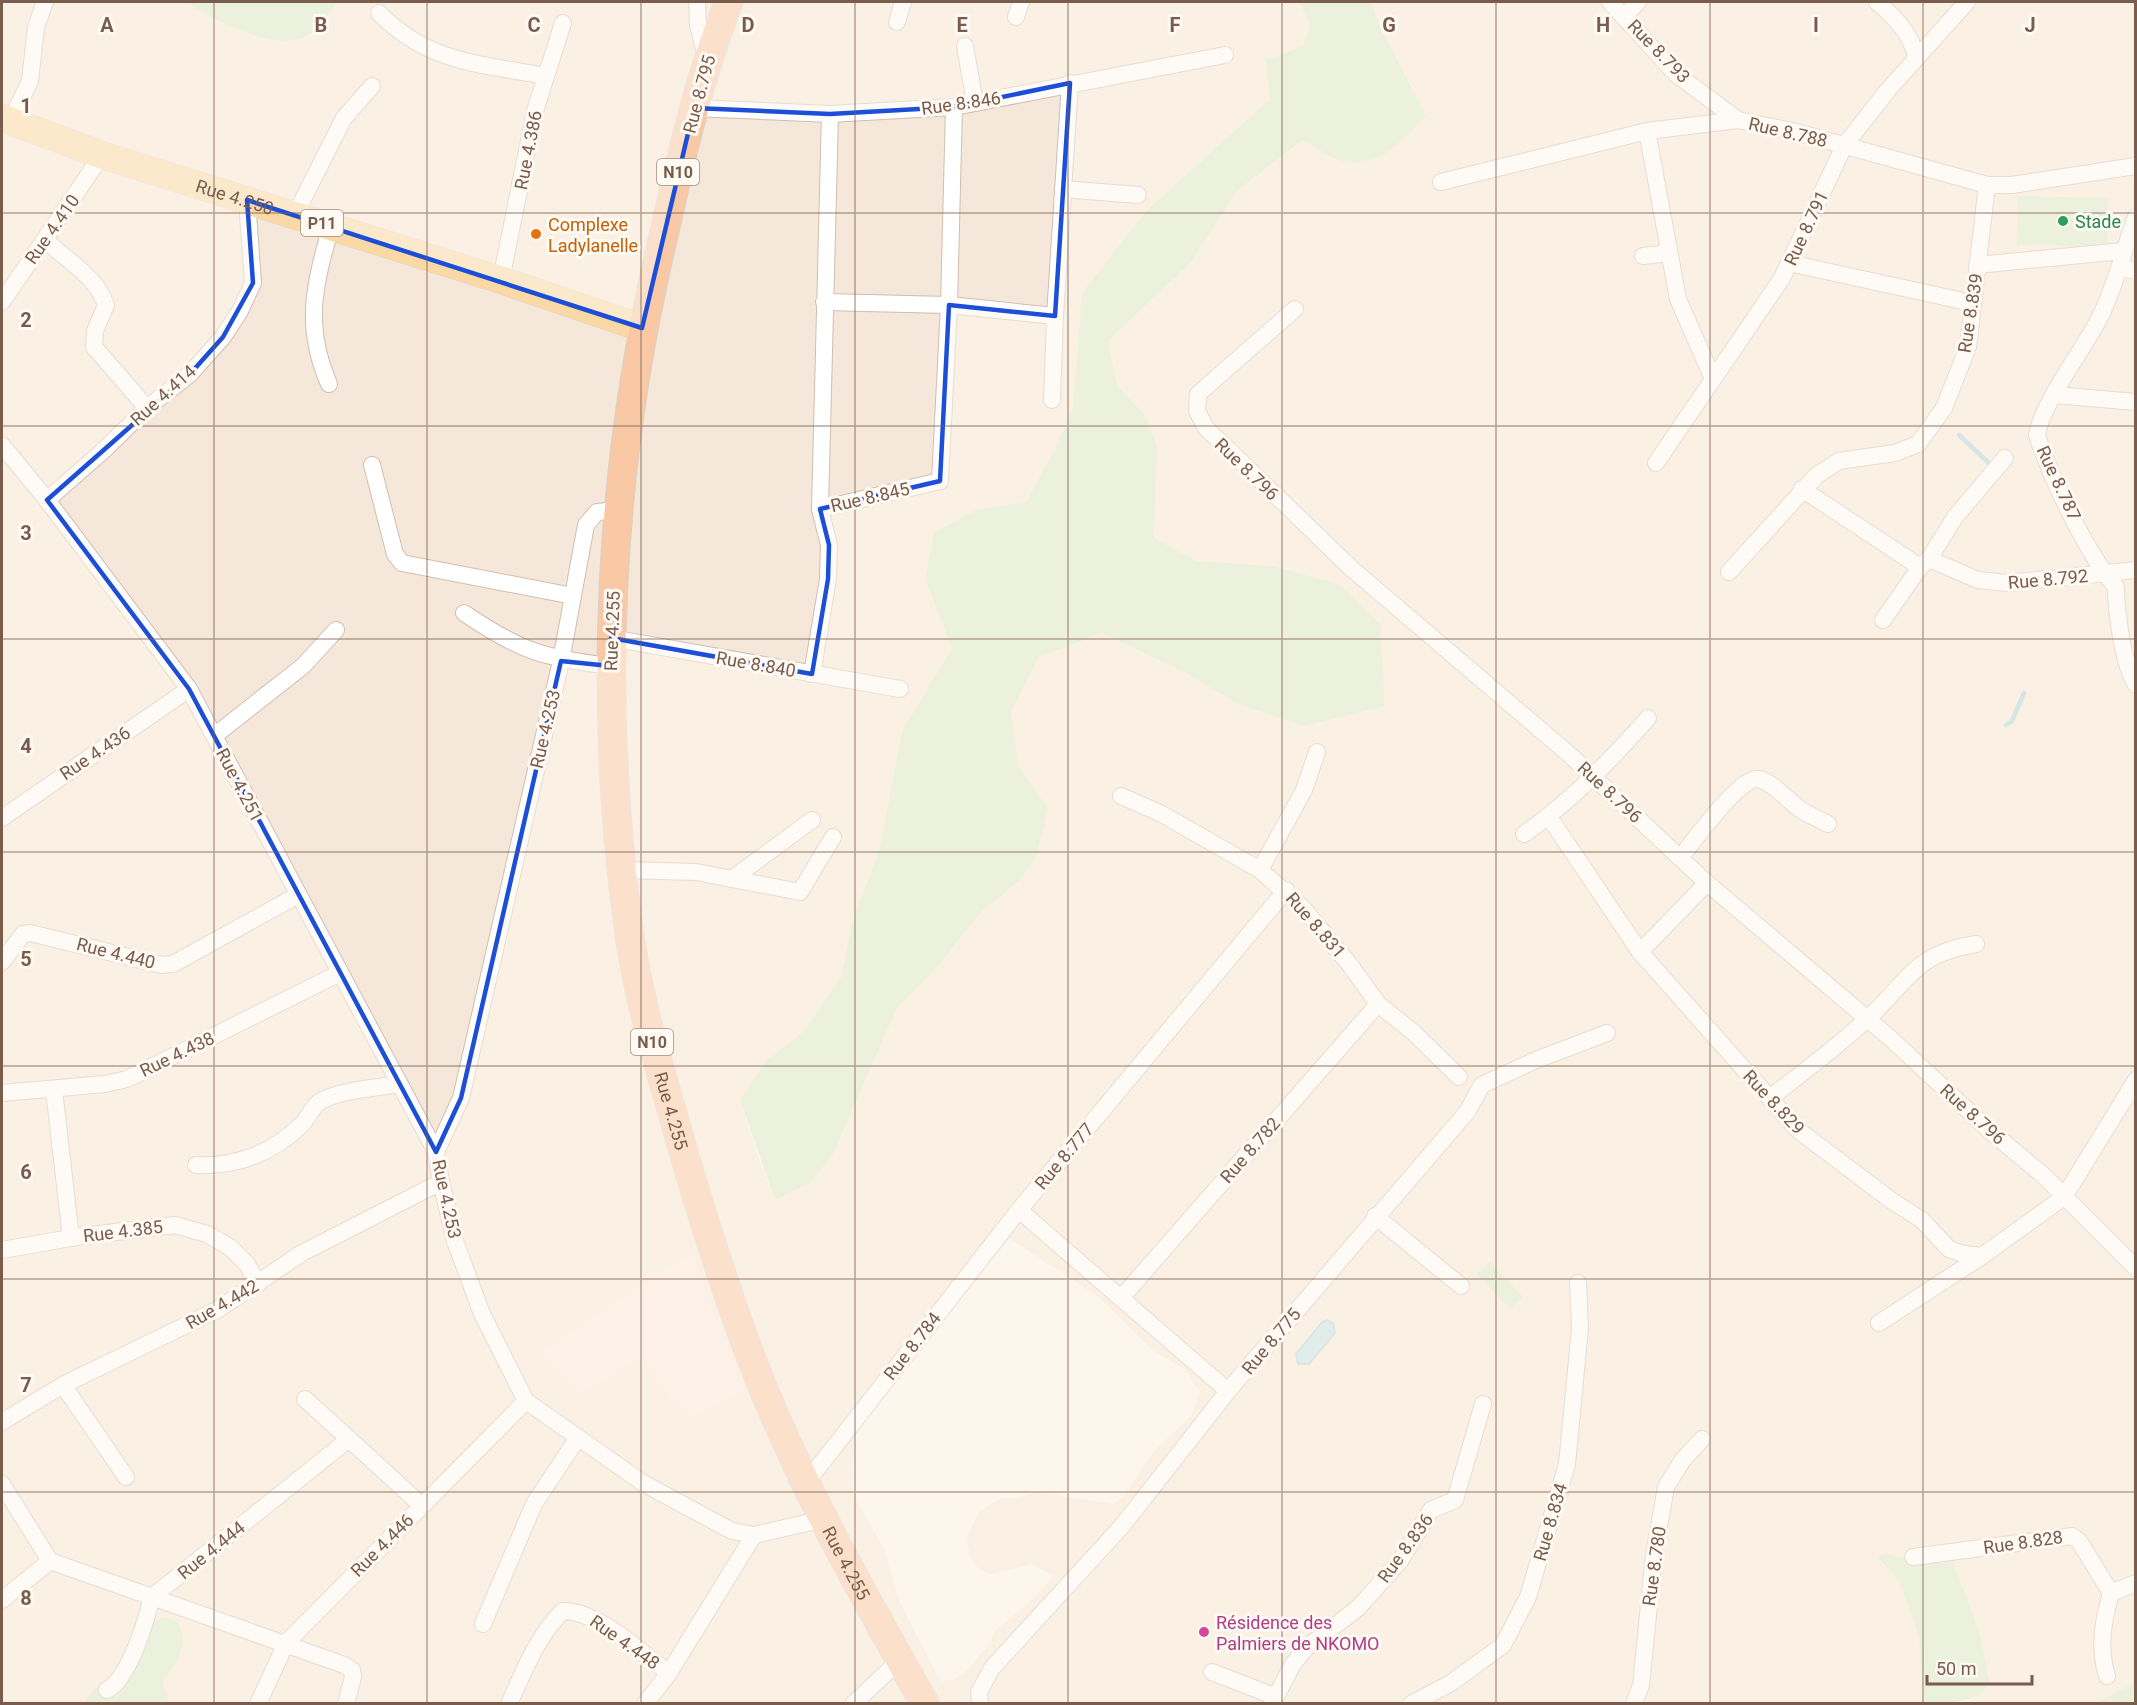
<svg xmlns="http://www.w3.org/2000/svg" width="2137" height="1705" font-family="Roboto,sans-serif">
<rect width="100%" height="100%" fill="#fdf6ec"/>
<path fill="#f5e8da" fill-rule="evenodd" d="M 2,2 L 185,2 L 246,33 L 310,34 L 338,2 L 1299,2 L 1310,25 L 1303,46 L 1267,60 L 1270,99 L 1146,211 L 1082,293 L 1073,408 L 1055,449 L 1026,502 L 976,510 L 925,579 L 952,648 L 902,731 L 880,847 L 852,924 L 841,977 L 804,1031 L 766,1061 L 740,1100 L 757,1155 L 775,1200 L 833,1154 L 897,1008 L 933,972 L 981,912 L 1019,881 L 1048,808 L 1019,768 L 1011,712 L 1038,658 L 1102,633 L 1184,672 L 1238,704 L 1273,566 L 1197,561 L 1154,538 L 1157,446 L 1145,415 L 1117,385 L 1108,341 L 1191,262 L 1238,190 L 1304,140 L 1325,154 L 1413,87 L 1391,52 L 1371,2 L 2135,2 L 2135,1682 L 2096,1703 L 1966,1703 L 1987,1689 L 1979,1632 L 1953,1561 L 1931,1558 L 1901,1560 L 1886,1553 L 1880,1562 L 1899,1579 L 1915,1624 L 1920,1645 L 1922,1703 L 169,1703 L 163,1682 L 184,1648 L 126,1666 L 95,1688 L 82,1703 L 2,1704 ZM 1009,1238 L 1100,1298 L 1152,1350 L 1186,1370 L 1200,1392 L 1191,1416 L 1153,1452 L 1124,1496 L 1113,1504 L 1036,1492 L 1019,1498 L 1001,1498 L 979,1512 L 966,1539 L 971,1559 L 979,1569 L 991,1574 L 1032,1564 L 1053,1576 L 1035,1597 L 994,1632 L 990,1643 L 965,1673 L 953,1680 L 940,1681 L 900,1602 L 883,1547 L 851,1491 L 854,1438 L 874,1404 Z"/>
<path fill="#fde8e0" d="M 692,1253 L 746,1391 L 688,1419 L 640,1359 L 577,1395 L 537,1355 Z"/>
<g fill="#d8ecc9">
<path d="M 185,2 L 338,2 C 330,11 321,26 311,33 C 278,57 215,19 185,2 Z"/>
<path d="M 1299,2 L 1371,2 C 1385,42 1408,77 1426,116 C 1405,137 1383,166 1349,162 C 1333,161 1317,148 1303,140 L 1238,190 L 1191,262 L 1108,341 L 1117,385 L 1145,415 L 1157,446 L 1154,538 L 1197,561 L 1273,566 L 1340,585 L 1380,624 L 1385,706 L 1304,726 L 1238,704 L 1184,672 L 1102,633 L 1038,658 L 1011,712 L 1019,768 L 1048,808 L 1036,858 L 1019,881 L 981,912 L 933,972 L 897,1008 L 833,1154 L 811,1182 L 775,1200 L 740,1100 L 766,1061 L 804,1031 L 841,977 L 852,924 L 880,847 L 902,731 L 952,648 L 925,579 L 934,533 L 976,510 L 1026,502 L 1055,449 L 1073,408 L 1082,293 L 1146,211 L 1270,99 L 1266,60 L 1303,46 L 1310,25 Z"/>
<path d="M 2018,196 L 2108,198 L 2107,246 L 2017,245 Z"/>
<path d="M 1490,1262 L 1523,1297 L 1510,1309 L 1477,1274 Z"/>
<path d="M 1886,1553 C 1909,1563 1930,1553 1953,1561 L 1979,1632 L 1990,1683 C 1977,1705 1946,1703 1922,1703 L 1920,1645 L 1915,1624 L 1898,1579 L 1877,1557 Z"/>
<path d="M 165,1617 L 178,1622 C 190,1650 177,1659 163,1682 L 169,1703 L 82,1704 L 95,1688 L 126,1666 L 152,1622 Z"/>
<path d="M 2135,1682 L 2135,1703 L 2096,1703 Z"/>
</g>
<path fill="#bfe3e8" stroke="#a5d3da" stroke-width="1.5" d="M 1327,1320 L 1333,1323 L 1335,1333 L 1309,1364 L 1298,1364 L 1296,1354 L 1322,1322 Z"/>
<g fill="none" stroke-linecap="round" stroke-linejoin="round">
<g stroke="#a5d3da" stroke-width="4.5">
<path d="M 1959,435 L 1989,463"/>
<path d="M 2006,725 L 2012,721 L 2024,693"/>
</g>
<g stroke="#d1beb0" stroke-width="18">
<g id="minor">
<path d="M 697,2 L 698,25 L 706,57"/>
<path d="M 1610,2 L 1676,74 L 1738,120"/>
<path d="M 1877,2 C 1895,17 1910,33 1916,56"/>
<path d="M 379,13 C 428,63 480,64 546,76"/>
<path d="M 1624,16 L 1638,2"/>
<path d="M 1016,17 L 1021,2"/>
<path d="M 897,22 L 903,2"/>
<path d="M 965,46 L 975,103"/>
<path d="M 694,108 L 830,114 L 954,107 L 1225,55"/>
<path d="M 830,114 L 820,509 L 940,481 L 949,305 L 954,107"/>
<path d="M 11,121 L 30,81 L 36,27 L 45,2"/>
<path d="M 1647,131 L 1678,299 L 1713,379"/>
<path d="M 1441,182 L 1647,131 L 1738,120 L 1796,132 L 1987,185 L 2012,185 L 2136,166"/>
<path d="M 1063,189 L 1138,195"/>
<path d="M 295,215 L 344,118 L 372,86"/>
<path d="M 2136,217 C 2123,251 2116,285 2100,317 C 2085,347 2041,405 2037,435 C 2049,474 2089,558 2116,587 C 2116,611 2123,665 2136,685"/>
<path d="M 45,239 C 67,262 95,274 106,305 L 95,331 L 94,347 L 147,408"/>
<path d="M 1643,256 L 1669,253"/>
<path d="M 1789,263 L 1972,303"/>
<path d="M 1977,265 L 2123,251"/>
<path d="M 2119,268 L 2136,271"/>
<path d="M 501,280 L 535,111 L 563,23"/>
<path d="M 2,302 L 102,155"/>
<path d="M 824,302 L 949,305 L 1055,316"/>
<path d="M 1295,309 L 1198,394 L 1197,411 L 1206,428 L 1352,569 L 1570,755 L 1707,883 L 1890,1038 L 1990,1131 L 2043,1175 L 2136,1268"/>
<path d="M 329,384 C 303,325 315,284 331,226"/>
<path d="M 2055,395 L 2136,402"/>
<path d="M 1052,400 L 1055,316 L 1070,83"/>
<path d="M 2,445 L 47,500 L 189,689 L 436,1152"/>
<path d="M 1656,463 L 1782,278 L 1844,146 L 1888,90 L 1967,2"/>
<path d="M 372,465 L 395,554 L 402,563 L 573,596"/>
<path d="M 1802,489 L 1920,567"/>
<path d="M 47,500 L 104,450 L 147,408 L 190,374 L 223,337 L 240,311 L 253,283 L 247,200"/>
<path d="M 617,510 L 597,512 L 586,525 L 561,661 L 461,1098 L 436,1152 L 441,1182 L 455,1241 L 482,1314 L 526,1401 L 643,1483 L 732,1531 L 754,1535 L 824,1519"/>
<path d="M 1929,559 L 1978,580 L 2008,583 L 2136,570"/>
<path d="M 1729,572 L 1817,475 L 1839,461 L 1895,453 L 1918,444 L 1944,408 L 1968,347 L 1987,185"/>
<path d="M 464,613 C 520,651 543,658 610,666"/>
<path d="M 1883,620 L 1920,567 L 1929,559 L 1955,517 L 2005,458"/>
<path d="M 611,638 L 900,689"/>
<path d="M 812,674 L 828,579 L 829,545 L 820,509"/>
<path d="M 214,736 L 303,666 L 336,630"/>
<path d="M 1317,752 L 1304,790 L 1260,870 L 1303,908 L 1350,965 L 1378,1004 L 1413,1032 L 1459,1077"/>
<path d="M 1121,796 L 1160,813 L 1260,870"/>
<path d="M 1549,817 L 1640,952 L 1798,1130 L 1892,1201 L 1922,1220 L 1949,1249 L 1964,1254 L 1982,1256 L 2064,1197 L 2136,1080"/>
<path d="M 2,818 L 189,689"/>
<path d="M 1524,834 C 1569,803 1612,759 1648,718"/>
<path d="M 1680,858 C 1692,843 1742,774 1759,779 C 1774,783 1787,800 1800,809 C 1808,815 1819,819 1828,824"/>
<path d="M 623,870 L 696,872 L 800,892 L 833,837"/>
<path d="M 732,879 L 812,820"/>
<path d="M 1640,952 L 1707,883"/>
<path d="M 2,962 L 23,934 L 30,933 L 162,965 L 173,964 L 298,895"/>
<path d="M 54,1090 L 71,1238"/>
<path d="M 2,1093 L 105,1084 L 127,1079 L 340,973"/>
<path d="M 1770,1098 C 1802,1073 1836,1048 1866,1020 C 1909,982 1912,954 1976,944"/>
<path d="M 196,1165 C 236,1167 273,1153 301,1125 C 308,1119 311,1109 318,1103 C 336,1090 377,1088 399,1084"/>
<path d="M 1375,1216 L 1461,1286"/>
<path d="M 2,1250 L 82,1236 L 175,1225 L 207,1234 L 231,1248 L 247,1264 L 258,1284"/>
<path d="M 1122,1297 L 1378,1004"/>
<path d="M 1879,1323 L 1982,1256"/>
<path d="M 63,1385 L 126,1477"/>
<path d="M 1228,1391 L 1019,1210 L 1286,890"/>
<path d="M 305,1399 L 349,1439"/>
<path d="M 2,1422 L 63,1385 L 217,1310 L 302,1253 L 441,1182"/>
<path d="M 806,1483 L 1019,1210"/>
<path d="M 2,1484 L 50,1561 L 152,1597 L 349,1439 L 421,1505"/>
<path d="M 1913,1557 L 2072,1536 L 2079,1541 L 2111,1593 L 2136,1583"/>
<path d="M 2,1600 L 50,1561"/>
<path d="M 483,1624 L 534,1504 L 577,1439"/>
<path d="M 1212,1672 L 1274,1696"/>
<path d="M 2107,1676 C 2098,1647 2103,1622 2111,1593"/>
<path d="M 107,1690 C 129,1679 146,1621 152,1597 L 344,1665 L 352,1670 L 353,1677 L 346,1704"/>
<path d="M 258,1704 L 286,1643 L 526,1401"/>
<path d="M 509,1704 C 524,1671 537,1636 563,1611 C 599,1611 640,1652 669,1673 L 754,1535"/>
<path d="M 645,1704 L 669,1673"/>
<path d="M 853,1704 L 900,1660"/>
<path d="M 980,1704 L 979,1692 L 992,1668 L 1122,1526 L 1228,1391 L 1467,1112 L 1482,1085 L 1536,1060 L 1607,1033"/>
<path d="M 1272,1704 L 1293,1664 L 1306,1648 L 1358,1608 L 1400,1561 L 1431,1510 L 1455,1500 L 1483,1404"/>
<path d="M 1411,1704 L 1451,1683 L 1503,1645 L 1528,1597 L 1567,1464 L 1580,1329 L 1578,1283"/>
<path d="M 1634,1704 L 1641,1685 L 1654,1555 L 1666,1487 L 1682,1461 L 1702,1439"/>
</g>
</g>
<g stroke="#dad1cd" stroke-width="28">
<g id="primary">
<path id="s1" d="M 2,118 L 102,155 L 501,280 L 642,328"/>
</g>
</g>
<g stroke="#dad1cd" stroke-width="30">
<g id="trunk">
<path id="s2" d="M 729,2 C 697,82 679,167 660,251 C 609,471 598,699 628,924 C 636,989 655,1052 673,1115 C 698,1204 725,1292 759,1378 C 804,1491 865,1598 925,1704"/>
</g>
</g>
<use href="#minor" stroke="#fff" stroke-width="16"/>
<use href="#primary" stroke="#fbd9a5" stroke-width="27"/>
<use href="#trunk" stroke="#f9c8a4" stroke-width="28"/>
</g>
<path d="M0 0H2137V1705H0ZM 1070,83 L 1055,316 L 949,305 L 940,481 L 820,509 L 829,545 L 828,579 L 812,674 L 611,638 L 610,666 L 561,661 L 461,1098 L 436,1152 L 189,689 L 47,500 L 190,374 L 223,337 L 253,283 L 247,200 L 642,328 L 694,108 L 830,114 L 954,107 Z" fill="#fdf6ec" fill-opacity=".55" fill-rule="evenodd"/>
<path fill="none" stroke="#1d4ed8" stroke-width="4.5" stroke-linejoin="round" d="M 1070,83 L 1055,316 L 949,305 L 940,481 L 820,509 L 829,545 L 828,579 L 812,674 L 611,638 L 610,666 L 561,661 L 461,1098 L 436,1152 L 189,689 L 47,500 L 190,374 L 223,337 L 253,283 L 247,200 L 642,328 L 694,108 L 830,114 L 954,107 Z"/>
<path fill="none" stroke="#7a5c4d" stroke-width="1.5" stroke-opacity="0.55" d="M 214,2 L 214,1704M 427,2 L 427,1704M 641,2 L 641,1704M 855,2 L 855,1704M 1068,2 L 1068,1704M 1282,2 L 1282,1704M 1496,2 L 1496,1704M 1710,2 L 1710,1704M 1923,2 L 1923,1704M 2,213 L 2136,213M 2,426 L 2136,426M 2,639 L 2136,639M 2,852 L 2136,852M 2,1066 L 2136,1066M 2,1279 L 2136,1279M 2,1492 L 2136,1492"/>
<circle fill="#2e9e5b" stroke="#fffaf3" stroke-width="2" cx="2063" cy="221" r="6"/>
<circle fill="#e8710a" stroke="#fffaf3" stroke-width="2" cx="536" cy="234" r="6"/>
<circle fill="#d1479c" stroke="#fffaf3" stroke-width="2" cx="1204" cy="1632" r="6"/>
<g text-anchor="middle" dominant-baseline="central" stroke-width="6" stroke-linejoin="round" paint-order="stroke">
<g fill="#fffaf3" stroke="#a28b7f" stroke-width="1.5">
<rect x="657" y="159" width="42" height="26" rx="4.5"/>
<rect x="301" y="210" width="42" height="26" rx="4.5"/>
<rect x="631" y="1029" width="42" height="26" rx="4.5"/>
</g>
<g font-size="16" font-weight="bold" fill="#7a5c4d">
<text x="678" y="172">N10</text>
<text x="322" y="223">P11</text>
<text x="652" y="1042">N10</text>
</g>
<g font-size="18" fill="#7a5c4d" stroke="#fffaf3">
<text transform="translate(1659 51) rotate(46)">Rue 8.793</text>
<text transform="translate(699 94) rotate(-75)">Rue 8.795</text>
<text transform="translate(961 103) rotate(-8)">Rue 8.846</text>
<text transform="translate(1788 132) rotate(13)">Rue 8.788</text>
<text transform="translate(528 150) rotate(-79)">Rue 4.386</text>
<text stroke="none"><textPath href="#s1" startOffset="246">Rue 4.250</textPath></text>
<text transform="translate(1806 228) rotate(-65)">Rue 8.791</text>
<text transform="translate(52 229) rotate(-55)">Rue 4.410</text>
<text transform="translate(1970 313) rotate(-81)">Rue 8.839</text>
<text transform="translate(163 395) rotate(-42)">Rue 4.414</text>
<text transform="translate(1247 469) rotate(44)">Rue 8.796</text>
<text transform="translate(2059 483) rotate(65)">Rue 8.787</text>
<text transform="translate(870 497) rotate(-13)">Rue 8.845</text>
<text transform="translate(2048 579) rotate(-5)">Rue 8.792</text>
<text transform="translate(612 631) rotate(-88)">Rue 4.255</text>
<text transform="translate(756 664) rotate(10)">Rue 8.840</text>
<text transform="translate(545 729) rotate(-77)">Rue 4.253</text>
<text transform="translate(95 753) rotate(-34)">Rue 4.436</text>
<text transform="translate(240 785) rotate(62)">Rue 4.251</text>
<text transform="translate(1610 792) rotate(43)">Rue 8.796</text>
<text transform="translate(1316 925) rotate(49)">Rue 8.831</text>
<text transform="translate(116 953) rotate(14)">Rue 4.440</text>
<text transform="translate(177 1054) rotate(-26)">Rue 4.438</text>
<text transform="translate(1774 1102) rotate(47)">Rue 8.829</text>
<text stroke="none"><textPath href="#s2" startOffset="1128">Rue 4.255</textPath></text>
<text transform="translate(1973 1114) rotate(42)">Rue 8.796</text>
<text transform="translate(1250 1150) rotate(-49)">Rue 8.782</text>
<text transform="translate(1064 1156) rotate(-50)">Rue 8.777</text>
<text transform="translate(447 1199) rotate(78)">Rue 4.253</text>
<text transform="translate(123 1231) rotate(-7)">Rue 4.385</text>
<text transform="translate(222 1304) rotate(-30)">Rue 4.442</text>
<text transform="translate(1271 1341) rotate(-50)">Rue 8.775</text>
<text transform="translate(912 1346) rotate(-52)">Rue 8.784</text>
<text transform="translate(1550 1522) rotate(-74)">Rue 8.834</text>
<text transform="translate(2023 1542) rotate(-8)">Rue 8.828</text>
<text transform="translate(382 1545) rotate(-45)">Rue 4.446</text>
<text transform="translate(1405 1548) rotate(-54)">Rue 8.836</text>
<text transform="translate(211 1550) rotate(-39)">Rue 4.444</text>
<text stroke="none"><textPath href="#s2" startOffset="1614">Rue 4.255</textPath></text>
<text transform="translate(1654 1566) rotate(-82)">Rue 8.780</text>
<text transform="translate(625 1642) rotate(35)">Rue 4.448</text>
</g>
<g font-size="18" fill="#27864d" stroke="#fffaf3" text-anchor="start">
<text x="2075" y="221">Stade</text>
</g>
<g font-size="18" fill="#c56008" stroke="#fffaf3" text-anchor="start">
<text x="548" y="224">Complexe<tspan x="548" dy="21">Ladylanelle</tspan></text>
</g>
<g font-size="18" fill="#b23c85" stroke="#fffaf3" text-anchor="start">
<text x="1216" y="1622">Résidence des<tspan x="1216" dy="21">Palmiers de NKOMO</tspan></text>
</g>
</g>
<g font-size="20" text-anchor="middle" font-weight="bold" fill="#7a5c4d" stroke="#fffaf3" stroke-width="6" stroke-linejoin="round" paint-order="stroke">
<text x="107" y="32">A</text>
<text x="321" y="32">B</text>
<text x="534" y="32">C</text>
<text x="748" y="32">D</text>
<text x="962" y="32">E</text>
<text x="1175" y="32">F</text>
<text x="1389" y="32">G</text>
<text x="1603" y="32">H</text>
<text x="1816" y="32">I</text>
<text x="2030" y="32">J</text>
<text x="26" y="113">1</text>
<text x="26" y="327">2</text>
<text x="26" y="540">3</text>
<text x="26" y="753">4</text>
<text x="26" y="966">5</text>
<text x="26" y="1179">6</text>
<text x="26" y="1392">7</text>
<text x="26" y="1605">8</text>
</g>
<rect width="2137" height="1705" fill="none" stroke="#7a5c4d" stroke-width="6"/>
<path d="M1927 1675v9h105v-9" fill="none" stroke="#7a5c4d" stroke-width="3"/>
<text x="1936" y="1675" font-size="18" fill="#7a5c4d" stroke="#fffaf3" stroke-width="4.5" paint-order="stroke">50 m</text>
</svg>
